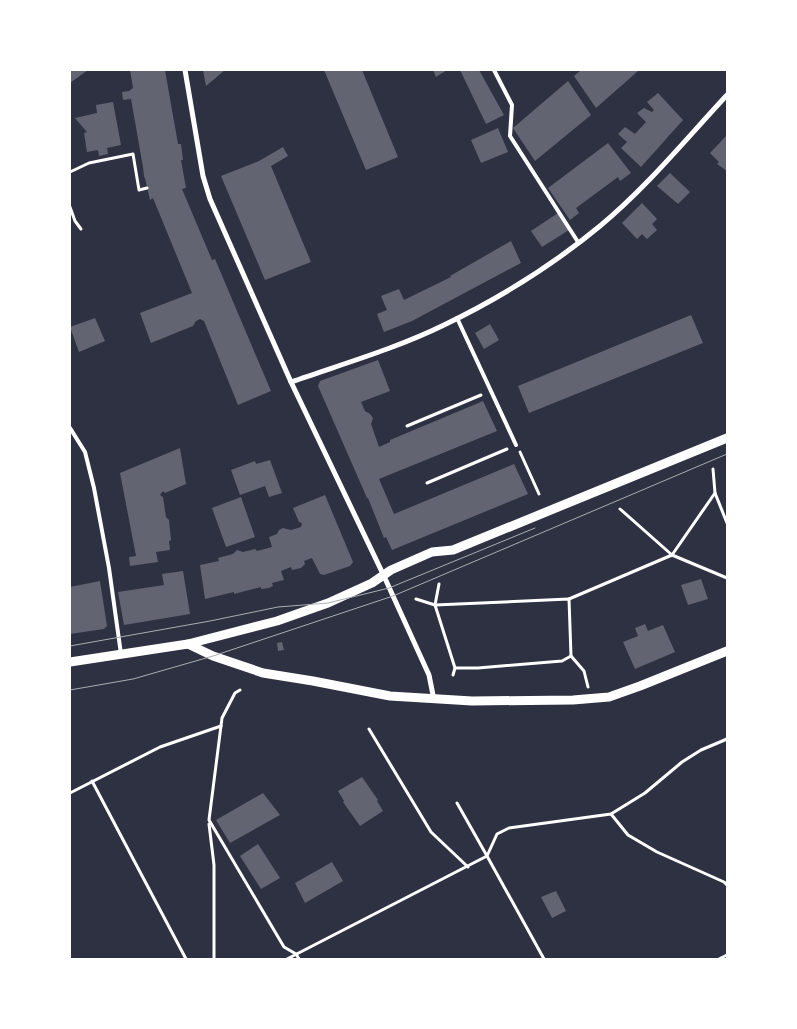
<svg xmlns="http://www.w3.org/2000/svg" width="797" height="1029" font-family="'Playfair Display',serif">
<rect width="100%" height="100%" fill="#2d3142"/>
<g fill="#626471">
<path d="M 70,70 L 88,70 L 70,83 Z"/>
<path d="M 130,70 L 165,70 L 178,144 L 181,144 L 183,160 L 181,160 L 186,188 L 182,189 L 212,260 L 215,259 L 271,391 L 238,405 L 204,321 L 200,319 L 196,321 L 193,326 L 151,343 L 140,313 L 192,293 L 153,198 L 150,200 L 145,178 L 144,177 L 143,167 L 131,99 L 123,100 L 122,92 L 129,91 L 133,88 Z"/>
<path d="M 203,70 L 225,70 L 206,86 Z"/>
<path d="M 324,70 L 362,70 L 398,157 L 366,170 Z"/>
<path d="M 433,70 L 447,70 L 436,77 Z"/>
<path d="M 460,70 L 479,70 L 504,115 L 486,124 Z"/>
<path d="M 581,70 L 637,70 L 638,71 L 596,108 L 574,76 Z"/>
<path d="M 568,81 L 591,115 L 535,161 L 513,128 Z"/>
<path d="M 658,93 L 683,120 L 641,167 L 621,148 L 627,142 L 618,134 L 625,127 L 635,134 L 646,122 L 637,113 L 644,108 L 652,112 L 654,110 L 647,102 Z"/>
<path d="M 113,102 L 121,145 L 107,148 L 108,154 L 99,156 L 98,150 L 87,152 L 84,133 L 87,132 L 75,118 L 97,113 L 96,105 Z"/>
<path d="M 498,128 L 508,152 L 481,163 L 471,140 Z"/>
<path d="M 727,135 L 727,171 L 717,164 L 719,162 L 710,153 Z"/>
<path d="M 608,143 L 631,173 L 620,181 L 618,177 L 576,208 L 579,213 L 570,220 L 548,188 Z"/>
<path d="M 283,147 L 288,156 L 271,166 L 311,262 L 265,280 L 221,176 L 259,161 Z"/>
<path d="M 670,173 L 690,192 L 678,204 L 657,186 Z"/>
<path d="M 642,203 L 657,219 L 652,224 L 657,230 L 647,239 L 642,234 L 637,239 L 622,223 Z"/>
<path d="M 558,213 L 569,230 L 542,247 L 531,231 Z"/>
<path d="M 511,241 L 521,263 L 412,321 L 384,332 L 377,314 L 387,310 L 381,296 L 399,289 L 404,300 L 451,277 L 450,276 Z"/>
<path d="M 691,315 L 703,343 L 529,413 L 518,386 Z"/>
<path d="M 95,318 L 105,341 L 79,352 L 70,327 Z"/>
<path d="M 490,324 L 499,340 L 484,349 L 475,333 Z"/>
<path d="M 378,360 L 390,391 L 361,402 L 365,411 L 370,414 L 373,418 L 371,424 L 379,447 L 390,442 L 390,440 L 483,401 L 497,431 L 379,479 L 394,514 L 514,464 L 528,494 L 392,550 L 386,537 L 384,538 L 368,498 L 367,498 L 318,386 L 320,381 Z"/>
<path d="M 180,448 L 186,484 L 165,493 L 163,491 L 160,495 L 163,497 L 166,517 L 169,520 L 171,540 L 169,541 L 170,550 L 156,552 L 158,562 L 130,566 L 129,557 L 136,556 L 120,473 Z"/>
<path d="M 270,460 L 282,493 L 269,497 L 265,486 L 240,495 L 231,470 L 255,461 L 256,464 Z"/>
<path d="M 325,495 L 353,562 L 350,566 L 324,575 L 320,574 L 312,558 L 304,561 L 305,564 L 301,568 L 292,570 L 291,567 L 281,571 L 284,580 L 272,583 L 273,586 L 269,588 L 261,589 L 261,587 L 234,594 L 234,592 L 205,599 L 200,565 L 219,561 L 218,558 L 233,554 L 237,550 L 243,552 L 255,549 L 257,551 L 272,547 L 269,537 L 277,534 L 279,530 L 283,528 L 291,530 L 301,527 L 302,523 L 299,522 L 293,508 Z"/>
<path d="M 241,497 L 255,537 L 226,547 L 212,508 Z"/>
<path d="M 183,571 L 190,614 L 124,625 L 118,592 L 164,585 L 162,574 Z"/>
<path d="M 701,579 L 708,599 L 688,605 L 681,585 Z"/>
<path d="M 100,581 L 107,626 L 104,629 L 70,634 L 70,587 Z"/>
<path d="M 645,624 L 648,631 L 663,625 L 675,652 L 635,669 L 623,642 L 638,636 L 635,628 Z"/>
<path d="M 282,642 L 284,650 L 278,651 L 277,643 Z"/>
<path d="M 362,777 L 378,800 L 377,801 L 383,811 L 360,826 L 343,802 L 344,801 L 338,791 Z"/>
<path d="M 263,793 L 280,815 L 230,843 L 216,820 Z"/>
<path d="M 258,844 L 280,878 L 261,889 L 240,856 Z"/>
<path d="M 332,862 L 343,881 L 305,903 L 295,883 Z"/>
<path d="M 556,891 L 566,911 L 552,918 L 541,897 Z"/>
</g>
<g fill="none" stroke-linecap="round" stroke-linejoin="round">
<g stroke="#fff" stroke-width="3">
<path d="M 70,172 L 89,163 L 133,154 L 139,190 L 147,188"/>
<path d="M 70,207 L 75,221 L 81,229"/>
<path d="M 407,426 L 481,395"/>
<path d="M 520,452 L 539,494"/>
<path d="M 713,469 L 715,493 L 727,523"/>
<path d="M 427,483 L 507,449"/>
<path d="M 715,493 L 672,555 L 727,578"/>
<path d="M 439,584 L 435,605 L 455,668 L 453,675"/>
<path d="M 416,599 L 435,605 L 569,599 L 571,656 L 584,671 L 588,687"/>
<path d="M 569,599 L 672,555 L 620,509"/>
<path d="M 455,668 L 478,668 L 562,661 L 571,656"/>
<path d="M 240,690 L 235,693 L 222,718 L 209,820 L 284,947 L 296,954 L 299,959"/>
<path d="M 369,729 L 431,832 L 468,867"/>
<path d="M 92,781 L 186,959"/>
<path d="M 70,793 L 160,747 L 221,726"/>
<path d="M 457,803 L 487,856 L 544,959"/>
<path d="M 611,814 L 628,835 L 657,852 L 724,882 L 727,885"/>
<path d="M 209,824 L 214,865 L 214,959"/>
<path d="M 287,959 L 487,856 L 497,834 L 509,828 L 611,814 L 645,793 L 682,762 L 701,750 L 727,739"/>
<path d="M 719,959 L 727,955"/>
</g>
<g stroke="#fff" stroke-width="4">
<path d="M 494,70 L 512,105 L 510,136 L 578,242"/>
<path d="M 457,318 L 516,445"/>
<path d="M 70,428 L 85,452 L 94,488 L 109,568 L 121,654"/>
</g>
<g stroke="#fff" stroke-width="5">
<path d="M 185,70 L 203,176 L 210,199 L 291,382 L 383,574 L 429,675 L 434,700"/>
<path d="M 291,382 C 342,364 395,349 444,325 C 498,299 554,264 600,226 C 647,187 686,139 727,95"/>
</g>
<g stroke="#fff" stroke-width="9">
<path d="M 188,644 L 213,656 L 263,673 L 313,681 L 390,696 L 472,701 L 573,700 L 609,697 L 640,686 L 727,651"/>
<path d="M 70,662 L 188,644 L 277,621 L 328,603 L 372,583 L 391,570 L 432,552 L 453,550 L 727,438"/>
</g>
<g stroke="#abadb3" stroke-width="1">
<path d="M 70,646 L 210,621 L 278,607 L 328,603 L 389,588 L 535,528"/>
<path d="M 70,690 L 133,679 L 213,656 L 393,596 L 727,454"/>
</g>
</g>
<rect width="797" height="1029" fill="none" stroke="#ffffff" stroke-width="142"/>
</svg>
